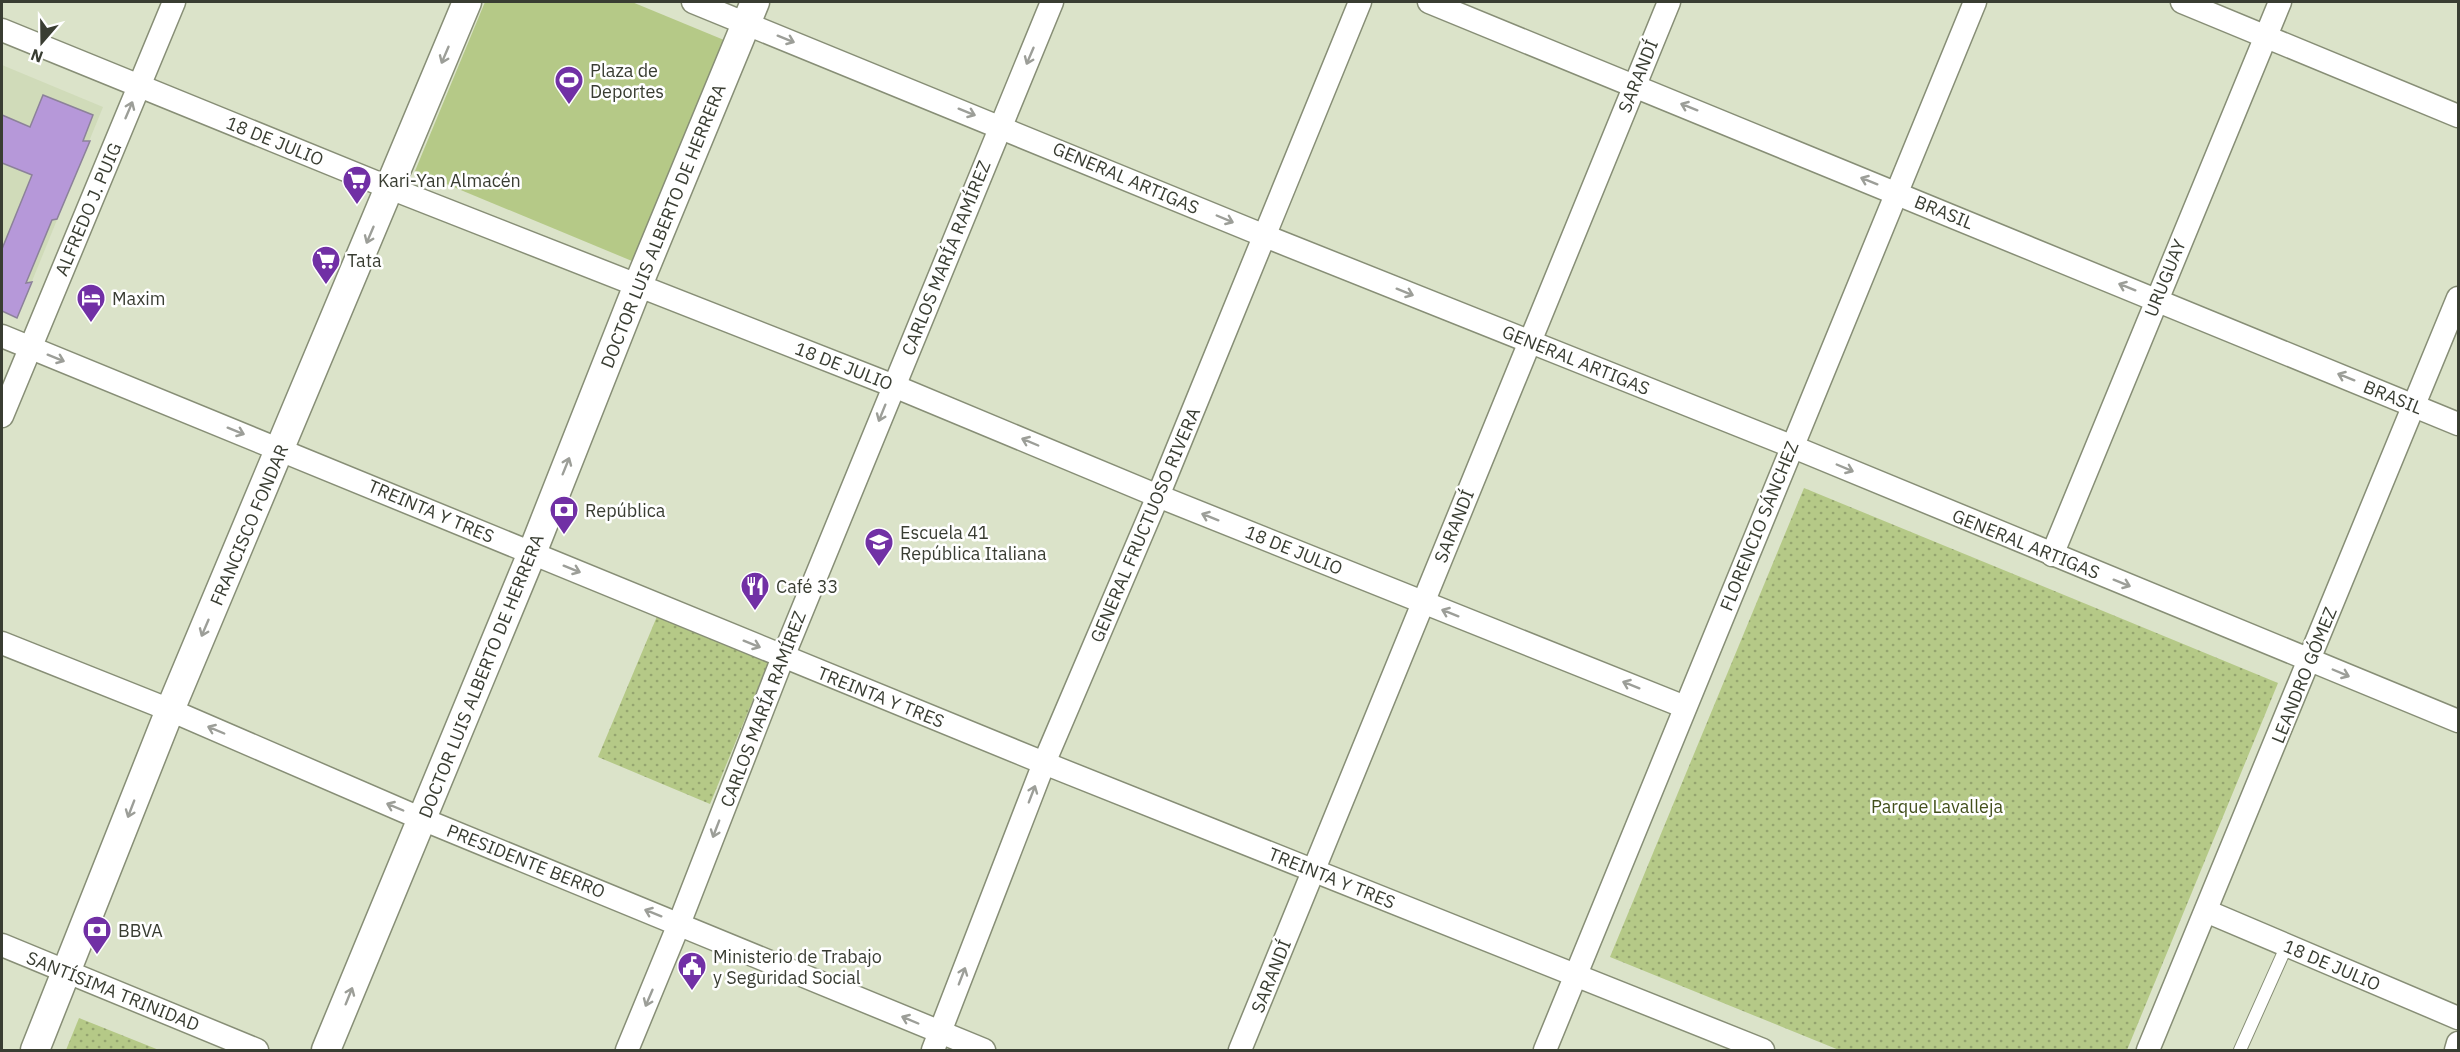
<svg xmlns="http://www.w3.org/2000/svg" width="2460" height="1052" font-family="'IBM Plex Sans',sans-serif">
<defs>
<pattern id="grass-dots" width="8" height="8" patternUnits="userSpaceOnUse" patternTransform="scale(1.5)"><rect width="8" height="8" fill="#b5c987"/><path d="M2 2h.1M6 6h.1" fill="none" stroke="#94a46f" stroke-width="1.8" stroke-linecap="round"/></pattern>
</defs>
<rect width="100%" height="100%" fill="#dbe3c9"/>
<path fill="#d0dbb9" d="M 2,65 L 103,107 L 17,318 L 2,311 Z"/>
<g fill="url(#grass-dots)">
<path d="M 1804,488 L 2278,683 L 2127,1050 L 1839,1050 L 1610,957 Z"/>
<path d="M 658,614 L 769,661 L 710,804 L 598,757 Z"/>
<path d="M 79,1018 L 159,1050 L 66,1050 Z"/>
</g>
<path fill="#b5c987" d="M 485,2 L 632,2 L 724,40 L 632,261 L 415,171 Z"/>
<path fill="#b698d9" stroke="#8c8299" stroke-width="1.5" d="M 43,95 L 93,115 L 83,141 L 90,141 L 57,219 L 52,220 L 26,283 L 32,282 L 17,318 L 2,311 L 2,249 L 32,175 L 2,163 L 2,115 L 30,127 Z"/>
<g fill="none" stroke-linecap="round" stroke-linejoin="round">
<g stroke="#878e76" stroke-width="14">
<path id="service" d="M 2240,1050 L 2287,945"/>
</g>
<g stroke="#878e76" stroke-width="25">
<g id="minor">
<path d="M 693,2 L 1265,236 L 1791,446 L 2458,721"/>
<path d="M 1429,2 L 2458,424"/>
<path d="M 2182,2 L 2458,116"/>
<path d="M 2,30 L 390,188 L 894,386 L 1158,496 L 1685,707"/>
<path d="M 2,336 L 1044,763 L 1763,1050"/>
<path d="M 2,416 L 174,2"/>
<path d="M 2052,555 L 2280,2"/>
<path d="M 2,643 L 170,710 L 422,819 L 984,1050"/>
<path d="M 2206,911 L 2458,1018"/>
<path d="M 2,945 L 257,1050"/>
<path d="M 627,1050 L 679,924 L 783,657 L 1052,2"/>
<path d="M 933,1050 L 1044,763 L 1158,496 L 1360,2"/>
<path d="M 1240,1050 L 1669,2"/>
<path d="M 1545,1050 L 1975,2"/>
<path d="M 2148,1050 L 2458,298"/>
<path d="M 2456,1050 L 2458,1043"/>
</g>
</g>
<g stroke="#878e76" stroke-width="31">
<g id="tertiary">
<path d="M 35,1050 L 170,710 L 467,2"/>
<path d="M 326,1050 L 532,553 L 638,285 L 755,2"/>
</g>
</g>
<use href="#service" stroke="#fff" stroke-width="12"/>
<use href="#minor" stroke="#fff" stroke-width="22"/>
<use href="#tertiary" stroke="#fff" stroke-width="28"/>
</g>
<defs><path id="oneway-shaft" d="M-6 0H5M1.5-3L5.5 0L1.5 3" fill="none" stroke-width="1.6" stroke-linecap="round" stroke-linejoin="round" transform="scale(1.5)"/></defs>
<g stroke="#9c9e98">
<use href="#oneway-shaft" transform="translate(786 39) rotate(22)"/>
<use href="#oneway-shaft" transform="translate(445 55) rotate(113)"/>
<use href="#oneway-shaft" transform="translate(1030 56) rotate(113)"/>
<use href="#oneway-shaft" transform="translate(1689 107) rotate(-158)"/>
<use href="#oneway-shaft" transform="translate(129 110) rotate(-67)"/>
<use href="#oneway-shaft" transform="translate(967 112) rotate(22)"/>
<use href="#oneway-shaft" transform="translate(1869 181) rotate(-158)"/>
<use href="#oneway-shaft" transform="translate(1225 219) rotate(23)"/>
<use href="#oneway-shaft" transform="translate(370 235) rotate(113)"/>
<use href="#oneway-shaft" transform="translate(2127 287) rotate(-158)"/>
<use href="#oneway-shaft" transform="translate(1405 292) rotate(22)"/>
<use href="#oneway-shaft" transform="translate(56 358) rotate(22)"/>
<use href="#oneway-shaft" transform="translate(2346 377) rotate(-158)"/>
<use href="#oneway-shaft" transform="translate(882 413) rotate(112)"/>
<use href="#oneway-shaft" transform="translate(236 431) rotate(22)"/>
<use href="#oneway-shaft" transform="translate(1030 442) rotate(-157)"/>
<use href="#oneway-shaft" transform="translate(566 466) rotate(-68)"/>
<use href="#oneway-shaft" transform="translate(1845 468) rotate(23)"/>
<use href="#oneway-shaft" transform="translate(1210 517) rotate(-158)"/>
<use href="#oneway-shaft" transform="translate(572 569) rotate(22)"/>
<use href="#oneway-shaft" transform="translate(2122 583) rotate(22)"/>
<use href="#oneway-shaft" transform="translate(1450 613) rotate(-158)"/>
<use href="#oneway-shaft" transform="translate(205 628) rotate(113)"/>
<use href="#oneway-shaft" transform="translate(752 644) rotate(22)"/>
<use href="#oneway-shaft" transform="translate(2341 673) rotate(23)"/>
<use href="#oneway-shaft" transform="translate(1631 685) rotate(-158)"/>
<use href="#oneway-shaft" transform="translate(216 730) rotate(-157)"/>
<use href="#oneway-shaft" transform="translate(1032 794) rotate(-69)"/>
<use href="#oneway-shaft" transform="translate(395 807) rotate(-157)"/>
<use href="#oneway-shaft" transform="translate(131 809) rotate(111)"/>
<use href="#oneway-shaft" transform="translate(716 829) rotate(111)"/>
<use href="#oneway-shaft" transform="translate(653 913) rotate(-158)"/>
<use href="#oneway-shaft" transform="translate(962 976) rotate(-69)"/>
<use href="#oneway-shaft" transform="translate(349 996) rotate(-68)"/>
<use href="#oneway-shaft" transform="translate(649 998) rotate(113)"/>
<use href="#oneway-shaft" transform="translate(910 1020) rotate(-157)"/>
</g>
<defs>
<g id="stadium-pin" transform="scale(1.5)"><path d="M0 17L-7.5 6A9.5 9.5 0 1 1 7.5 6Z" fill="#7130a5" stroke="#fff"/><path d="M0-5a6.5 5 0 1 0 0 10a6.5 5 0 1 0 0-10ZM-3.5-1.8h7v3.6h-7Z" fill="#fff"/></g>
<g id="supermarket-pin" transform="scale(1.5)"><path d="M0 17L-7.5 6A9.5 9.5 0 1 1 7.5 6Z" fill="#7130a5" stroke="#fff"/><path d="M-6-5.5h2.5l.6 2H6L4.5 2H-2.5L-4.4-4H-6ZM-1.5 3.2a1.3 1.3 0 1 0 .1 0ZM3 3.2a1.3 1.3 0 1 0 .1 0Z" fill="#fff"/></g>
<g id="hotel-pin" transform="scale(1.5)"><path d="M0 17L-7.5 6A9.5 9.5 0 1 1 7.5 6Z" fill="#7130a5" stroke="#fff"/><path d="M-6-4.5h1.5V1H6V5H4.5V3h-9V5H-6ZM-4 0a1.8 1.8 0 1 1 3.6 0ZM.5 0V-2.5h3Q6-2.5 6 0Z" fill="#fff"/></g>
<g id="bank-pin" transform="scale(1.5)"><path d="M0 17L-7.5 6A9.5 9.5 0 1 1 7.5 6Z" fill="#7130a5" stroke="#fff"/><path d="M-6-4H6V4H-6ZM0-2.3a2.3 2.3 0 1 0 0 4.6a2.3 2.3 0 1 0 0-4.6Z" fill="#fff"/></g>
<g id="school-pin" transform="scale(1.5)"><path d="M0 17L-7.5 6A9.5 9.5 0 1 1 7.5 6Z" fill="#7130a5" stroke="#fff"/><path d="M0-5L7-2L0 1L-7-2ZM-4 1L0 2.5L4 1V4Q0 6-4 4Z" fill="#fff"/></g>
<g id="restaurant-pin" transform="scale(1.5)"><path d="M0 17L-7.5 6A9.5 9.5 0 1 1 7.5 6Z" fill="#7130a5" stroke="#fff"/><path d="M-5-6h1v4h1v-4h1v4h1v-4h1v5L-1.5 .5V6h-2V.5L-5-1ZM5-6V6H3V1.5H1.5Q1.5-4 5-6Z" fill="#fff"/></g>
<g id="civic-pin" transform="scale(1.5)"><path d="M0 17L-7.5 6A9.5 9.5 0 1 1 7.5 6Z" fill="#7130a5" stroke="#fff"/><path d="M-.6-6.5H3V-4.5H.6V-3L4-1V1h2V6H-6V1h2V-1L-.6-3ZM-1.2 2.5V6h2.4V2.5Z" fill="#fff"/></g>
</defs>
<g fill-rule="evenodd">
<use href="#stadium-pin" x="569" y="80"/>
<use href="#supermarket-pin" x="357" y="180"/>
<use href="#supermarket-pin" x="326" y="260"/>
<use href="#hotel-pin" x="91" y="298"/>
<use href="#bank-pin" x="564" y="510"/>
<use href="#school-pin" x="879" y="542"/>
<use href="#restaurant-pin" x="755" y="586"/>
<use href="#bank-pin" x="97" y="930"/>
<use href="#civic-pin" x="692" y="966"/>
</g>
<g text-anchor="middle" dominant-baseline="central" stroke-width="5" stroke-linejoin="round" paint-order="stroke">
<g font-size="18" fill="#393d32" stroke="#fff" text-anchor="start">
<text x="590" y="70">Plaza de<tspan x="590" dy="21">Deportes</tspan></text>
<text x="378" y="180">Kari-Yan Almacén</text>
<text x="347" y="260">Tata</text>
<text x="112" y="298">Maxim</text>
<text x="585" y="510">República</text>
<text x="900" y="532">Escuela 41<tspan x="900" dy="21">República Italiana</tspan></text>
<text x="776" y="586">Café 33</text>
<text x="118" y="930">BBVA</text>
<text x="713" y="956">Ministerio de Trabajo<tspan x="713" dy="21">y Seguridad Social</tspan></text>
</g>
<g font-size="18" fill="#393d32" stroke="#fff">
<text transform="translate(1638 76) rotate(-68)">SARANDÍ</text>
<text transform="translate(275 141) rotate(22)">18 DE JULIO</text>
<text transform="translate(1126 178) rotate(23)">GENERAL ARTIGAS</text>
<text transform="translate(88 209) rotate(-67)">ALFREDO J. PUIG</text>
<text transform="translate(1944 212) rotate(22)">BRASIL</text>
<text transform="translate(663 226) rotate(-68)">DOCTOR LUIS ALBERTO DE HERRERA</text>
<text transform="translate(946 258) rotate(-68)">CARLOS MARÍA RAMÍREZ</text>
<text transform="translate(2165 278) rotate(-68)">URUGUAY</text>
<text transform="translate(1576 360) rotate(22)">GENERAL ARTIGAS</text>
<text transform="translate(844 366) rotate(21)">18 DE JULIO</text>
<text transform="translate(2393 397) rotate(22)">BRASIL</text>
<text transform="translate(431 511) rotate(23)">TREINTA Y TRES</text>
<text transform="translate(249 525) rotate(-67)">FRANCISCO FONDAR</text>
<text transform="translate(1145 525) rotate(-67)">GENERAL FRUCTUOSO RIVERA</text>
<text transform="translate(1454 526) rotate(-68)">SARANDÍ</text>
<text transform="translate(1759 526) rotate(-68)">FLORENCIO SÁNCHEZ</text>
<text transform="translate(2026 544) rotate(22)">GENERAL ARTIGAS</text>
<text transform="translate(1294 550) rotate(22)">18 DE JULIO</text>
<text transform="translate(2304 675) rotate(-68)">LEANDRO GÓMEZ</text>
<text transform="translate(481 676) rotate(-68)">DOCTOR LUIS ALBERTO DE HERRERA</text>
<text transform="translate(881 697) rotate(22)">TREINTA Y TRES</text>
<text transform="translate(763 709) rotate(-69)">CARLOS MARÍA RAMÍREZ</text>
<text transform="translate(526 861) rotate(22)">PRESIDENTE BERRO</text>
<text transform="translate(1332 878) rotate(22)">TREINTA Y TRES</text>
<text transform="translate(2332 965) rotate(23)">18 DE JULIO</text>
<text transform="translate(1271 976) rotate(-68)">SARANDÍ</text>
<text transform="translate(113 991) rotate(22)">SANTÍSIMA TRINIDAD</text>
</g>
<g font-size="18" fill="#424f1b" stroke="#fff">
<text x="1937" y="806">Parque Lavalleja</text>
</g>
</g>
<rect width="2460" height="1052" fill="none" stroke="#393d32" stroke-width="6"/>
<g transform="translate(42 42) rotate(200)" stroke="#ffffff" stroke-width="4.5" paint-order="stroke">
<path d="M0-4.5L10 22L0 15L-10 22Z" fill="#393d32"/>
<text y="-9" font-size="16" font-weight="bold" text-anchor="middle" fill="#393d32">N</text>
</g>
</svg>
